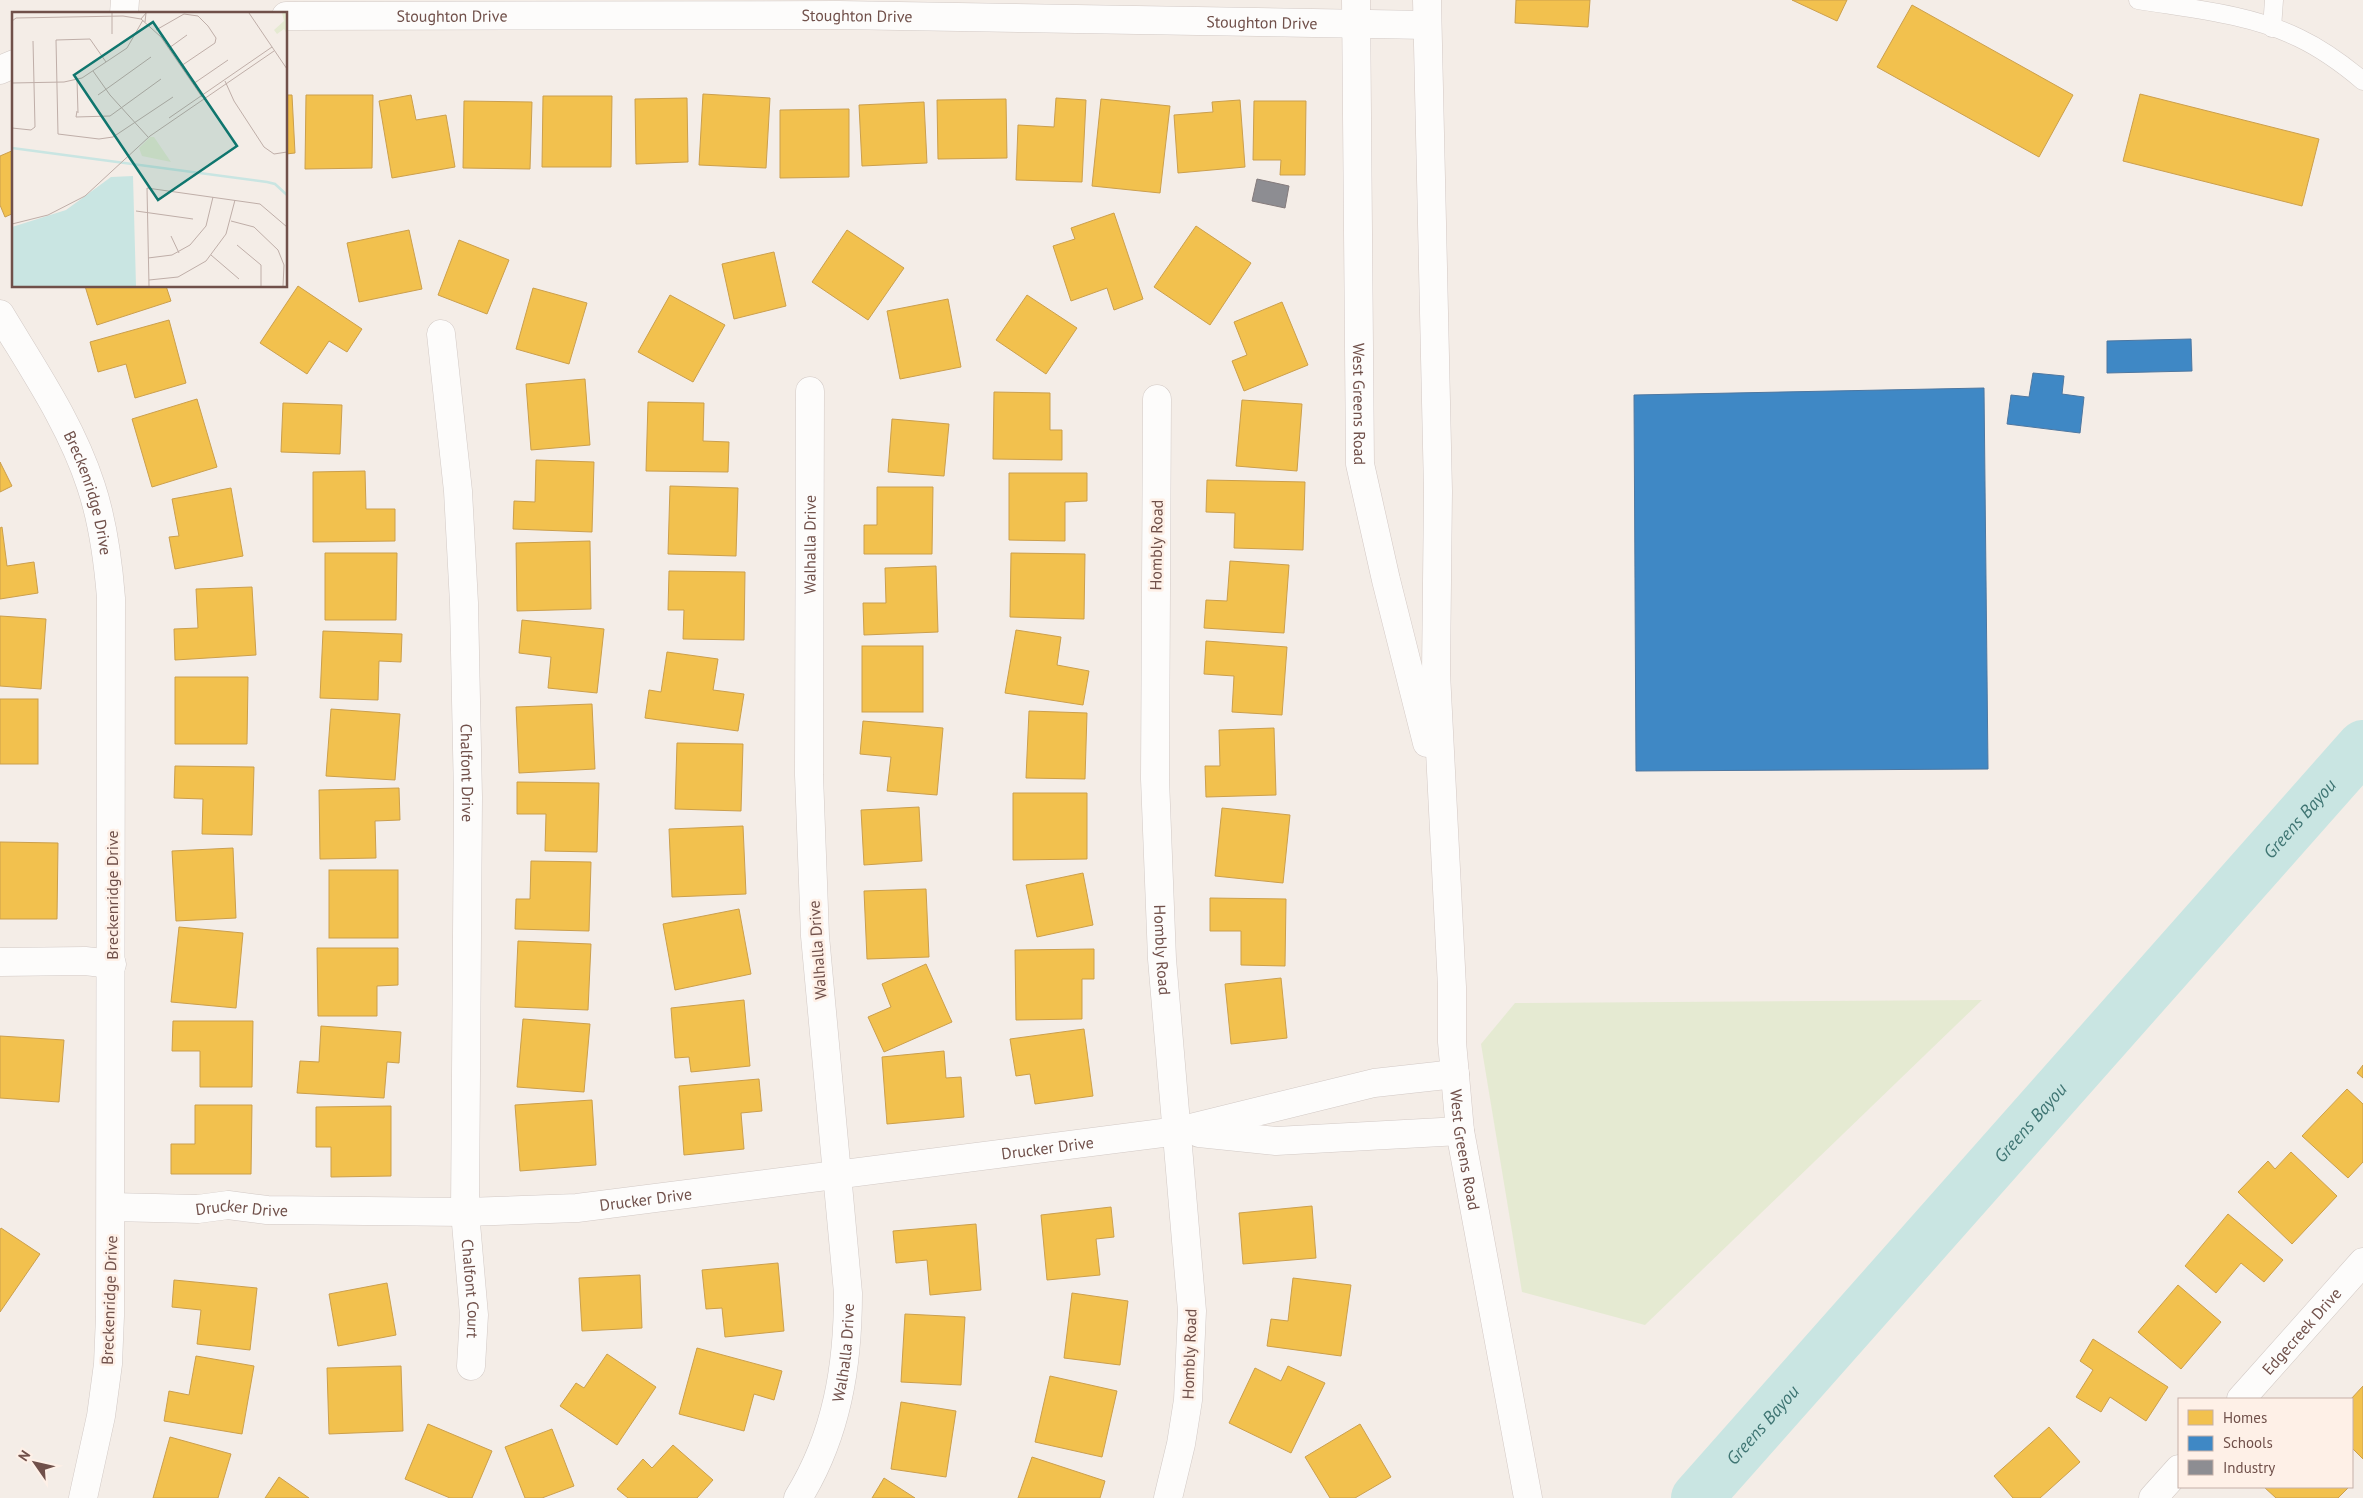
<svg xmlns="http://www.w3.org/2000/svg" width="2363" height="1498" font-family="'PT Sans',sans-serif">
<rect width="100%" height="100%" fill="#f4ede7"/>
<path fill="#e5ead2" d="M 1982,1000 L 1645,1325 L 1522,1292 L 1481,1044 L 1515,1003 Z"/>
<g fill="#f2c14e" stroke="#cb9f4d">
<path d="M 1516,0 L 1590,0 L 1588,27 L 1515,23 Z"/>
<path d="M 1792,0 L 1847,0 L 1837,21 Z"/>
<path d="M 1912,5 L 2073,95 L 2039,157 L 1877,67 Z"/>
<path d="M 703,94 L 770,98 L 766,168 L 699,165 Z"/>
<path d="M 2140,94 L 2319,139 L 2302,206 L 2123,161 Z"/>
<path d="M 286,95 L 292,95 L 295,153 L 286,154 Z"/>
<path d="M 306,95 L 373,95 L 372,168 L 305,169 Z"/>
<path d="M 411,95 L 416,120 L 446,115 L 455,167 L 392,178 L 379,101 Z"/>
<path d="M 543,96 L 612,96 L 611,167 L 542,167 Z"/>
<path d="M 687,98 L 688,162 L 636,164 L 635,99 Z"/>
<path d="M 1056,98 L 1086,100 L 1082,182 L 1016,180 L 1018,125 L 1054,127 Z"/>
<path d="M 1006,99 L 1007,158 L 938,159 L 937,100 Z"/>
<path d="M 1101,99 L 1170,106 L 1160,193 L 1092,186 Z"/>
<path d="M 1240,100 L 1245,167 L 1178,173 L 1174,115 L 1213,112 L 1212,102 Z"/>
<path d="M 464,101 L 532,102 L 530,169 L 463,168 Z"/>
<path d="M 1254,101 L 1306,101 L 1305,175 L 1280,175 L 1281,160 L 1253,160 Z"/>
<path d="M 924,102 L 927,163 L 862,166 L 859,105 Z"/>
<path d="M 849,109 L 849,177 L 780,178 L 780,110 Z"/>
<path d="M 14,150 L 14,213 L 5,217 L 0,205 L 0,156 Z"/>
<path d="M 1114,213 L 1143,299 L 1114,310 L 1107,288 L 1071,301 L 1053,246 L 1075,239 L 1071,228 Z"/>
<path d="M 1196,226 L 1251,263 L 1210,325 L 1154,287 Z"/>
<path d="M 409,230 L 422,289 L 359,302 L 347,243 Z"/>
<path d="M 847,230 L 904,268 L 868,320 L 812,282 Z"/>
<path d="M 459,240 L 509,260 L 487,314 L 438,295 Z"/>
<path d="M 774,252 L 786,306 L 734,319 L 722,264 Z"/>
<path d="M 85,286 L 166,286 L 171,301 L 97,325 Z"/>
<path d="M 298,286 L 362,329 L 347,352 L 329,341 L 307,374 L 260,343 Z"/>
<path d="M 533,288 L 587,303 L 569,364 L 516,349 Z"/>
<path d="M 670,295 L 725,325 L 693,382 L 638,352 Z"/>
<path d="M 1027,295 L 1077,328 L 1046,374 L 996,340 Z"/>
<path d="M 948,299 L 961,367 L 900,379 L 887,311 Z"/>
<path d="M 1282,302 L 1308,365 L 1244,391 L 1232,361 L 1247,355 L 1234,322 Z"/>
<path d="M 169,320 L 186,383 L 135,398 L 126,364 L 98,372 L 90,342 Z"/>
<path d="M 585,379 L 590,445 L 531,450 L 526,384 Z"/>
<path d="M 994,392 L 1050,393 L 1050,430 L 1062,430 L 1062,460 L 993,459 Z"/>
<path d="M 197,399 L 217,467 L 152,487 L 132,419 Z"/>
<path d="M 1242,400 L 1302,404 L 1297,471 L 1236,466 Z"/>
<path d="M 648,402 L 704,403 L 703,441 L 729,442 L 728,472 L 646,471 Z"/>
<path d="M 283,403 L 342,405 L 340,454 L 281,452 Z"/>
<path d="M 892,419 L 949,424 L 944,476 L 888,472 Z"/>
<path d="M 536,460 L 594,462 L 592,532 L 513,529 L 514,501 L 535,502 Z"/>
<path d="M 0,462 L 12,486 L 0,492 Z"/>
<path d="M 365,471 L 366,509 L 395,509 L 395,541 L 313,542 L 313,472 Z"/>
<path d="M 1009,473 L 1087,473 L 1087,501 L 1065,502 L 1065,541 L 1009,540 Z"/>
<path d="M 1207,480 L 1305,482 L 1303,550 L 1234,548 L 1235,513 L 1206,512 Z"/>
<path d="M 670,486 L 738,488 L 736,556 L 668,554 Z"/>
<path d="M 877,487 L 933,487 L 932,554 L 864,554 L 864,525 L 877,525 Z"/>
<path d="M 231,488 L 243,556 L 175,569 L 169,537 L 179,536 L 172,499 Z"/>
<path d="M 2,527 L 7,566 L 34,562 L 38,593 L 0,599 L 0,528 Z"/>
<path d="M 590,541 L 591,609 L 517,611 L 516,543 Z"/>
<path d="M 325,553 L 397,553 L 396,620 L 325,620 Z"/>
<path d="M 1011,553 L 1085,554 L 1084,619 L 1010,617 Z"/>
<path d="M 1230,561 L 1289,565 L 1284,633 L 1204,628 L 1206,600 L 1227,601 Z"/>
<path d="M 936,566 L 938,632 L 864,635 L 863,603 L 886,603 L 885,568 Z"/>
<path d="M 669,571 L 745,572 L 744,640 L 683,639 L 684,610 L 668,610 Z"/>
<path d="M 252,587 L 256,655 L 175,660 L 174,629 L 198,628 L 196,589 Z"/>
<path d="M 0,616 L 46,619 L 41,689 L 0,686 Z"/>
<path d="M 522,620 L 604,629 L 597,693 L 548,688 L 551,657 L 519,653 Z"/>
<path d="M 1016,630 L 1061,637 L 1057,665 L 1089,671 L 1083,705 L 1005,693 Z"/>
<path d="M 323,631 L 402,634 L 401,662 L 379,661 L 378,700 L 320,698 Z"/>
<path d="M 1206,641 L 1287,647 L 1282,715 L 1232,712 L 1234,676 L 1204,674 Z"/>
<rect x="862" y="646" width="61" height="66"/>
<path d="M 667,652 L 718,659 L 713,690 L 744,694 L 738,731 L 645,718 L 649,690 L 661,692 Z"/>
<path d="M 175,677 L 248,677 L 247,744 L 175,744 Z"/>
<rect x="0" y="699" width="38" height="65"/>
<path d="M 592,704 L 595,769 L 519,773 L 516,707 Z"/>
<path d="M 331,709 L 400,714 L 395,780 L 326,776 Z"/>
<path d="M 1029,711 L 1087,713 L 1085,779 L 1026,778 Z"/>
<path d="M 863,721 L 943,728 L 937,795 L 887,791 L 891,757 L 860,754 Z"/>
<path d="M 1274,728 L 1276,795 L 1206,797 L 1205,766 L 1220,766 L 1219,730 Z"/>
<path d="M 677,743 L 743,744 L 741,811 L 675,809 Z"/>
<path d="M 175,766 L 254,767 L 252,835 L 202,834 L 203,799 L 174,798 Z"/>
<path d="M 517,782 L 599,783 L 597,852 L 545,851 L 546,814 L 517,814 Z"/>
<path d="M 399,788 L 400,820 L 375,821 L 376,858 L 320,859 L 319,790 Z"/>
<path d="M 1013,793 L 1087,793 L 1087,859 L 1013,860 Z"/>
<path d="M 919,807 L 922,861 L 864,865 L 861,810 Z"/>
<path d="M 1222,808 L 1290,815 L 1283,883 L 1215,876 Z"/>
<path d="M 743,826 L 746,894 L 672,897 L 669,829 Z"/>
<path d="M 0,842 L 58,843 L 57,919 L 0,919 Z"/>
<path d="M 233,848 L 236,918 L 176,921 L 172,851 Z"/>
<path d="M 531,861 L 591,862 L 589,931 L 515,929 L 516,899 L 530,899 Z"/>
<rect x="329" y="870" width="69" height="68"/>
<path d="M 1083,873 L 1093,925 L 1037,937 L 1026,885 Z"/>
<path d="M 926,889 L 929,957 L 867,959 L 864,891 Z"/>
<path d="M 1210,898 L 1286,899 L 1285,966 L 1241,965 L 1241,931 L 1210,931 Z"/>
<path d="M 739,909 L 751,974 L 675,990 L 663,924 Z"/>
<path d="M 179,927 L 243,933 L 236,1008 L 171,1002 Z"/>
<path d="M 518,941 L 591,944 L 588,1010 L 515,1007 Z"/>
<path d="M 317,948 L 398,948 L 398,985 L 377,986 L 377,1016 L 318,1016 Z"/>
<path d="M 1094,949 L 1094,979 L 1082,979 L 1082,1019 L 1016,1020 L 1015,950 Z"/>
<path d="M 926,964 L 952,1022 L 884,1052 L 868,1017 L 891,1007 L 882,984 Z"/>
<path d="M 1281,978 L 1287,1038 L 1231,1044 L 1225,984 Z"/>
<path d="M 744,1000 L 750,1066 L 691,1072 L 689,1057 L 675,1058 L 671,1008 Z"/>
<path d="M 523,1019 L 590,1024 L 584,1092 L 517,1087 Z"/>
<path d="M 173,1021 L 253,1021 L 252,1087 L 200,1087 L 200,1051 L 172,1051 Z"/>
<path d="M 321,1026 L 401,1032 L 399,1063 L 387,1062 L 384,1098 L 297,1093 L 300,1061 L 319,1062 Z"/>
<path d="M 1084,1029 L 1093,1096 L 1035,1104 L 1030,1074 L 1016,1076 L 1010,1039 Z"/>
<path d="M 0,1036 L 64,1040 L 59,1102 L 0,1098 Z"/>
<path d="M 944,1051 L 946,1078 L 961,1077 L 964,1117 L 887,1124 L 882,1057 Z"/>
<path d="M 2363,1065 L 2363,1078 L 2357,1073 Z"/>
<path d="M 759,1079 L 762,1111 L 741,1113 L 744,1149 L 684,1155 L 679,1086 Z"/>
<path d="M 2347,1089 L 2363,1104 L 2363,1162 L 2348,1178 L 2302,1136 Z"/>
<path d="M 592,1100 L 596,1165 L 520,1171 L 515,1105 Z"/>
<path d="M 195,1105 L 252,1105 L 251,1174 L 171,1174 L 171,1144 L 195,1144 Z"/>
<path d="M 391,1106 L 391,1176 L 331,1177 L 331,1147 L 316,1147 L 316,1107 Z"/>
<path d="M 2291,1152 L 2337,1196 L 2292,1244 L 2238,1192 L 2268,1161 L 2275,1169 Z"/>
<path d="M 1312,1206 L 1316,1258 L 1243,1264 L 1239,1213 Z"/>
<path d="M 1111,1207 L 1114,1237 L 1096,1239 L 1100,1275 L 1047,1280 L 1041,1215 Z"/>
<path d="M 2228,1214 L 2283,1260 L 2264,1282 L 2241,1263 L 2216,1293 L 2185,1266 Z"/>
<path d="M 976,1224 L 981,1290 L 930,1295 L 927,1260 L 896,1263 L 893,1231 Z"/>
<path d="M 1,1228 L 40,1254 L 0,1312 L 0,1230 Z"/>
<path d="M 778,1263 L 784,1331 L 725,1337 L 722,1308 L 706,1309 L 702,1270 Z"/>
<path d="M 640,1275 L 642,1328 L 582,1331 L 579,1278 Z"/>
<path d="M 1293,1278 L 1351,1285 L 1341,1356 L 1267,1346 L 1271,1319 L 1288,1321 Z"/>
<path d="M 174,1280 L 257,1288 L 250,1350 L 197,1344 L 201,1310 L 172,1307 Z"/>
<path d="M 387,1283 L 396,1335 L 338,1346 L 329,1294 Z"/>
<path d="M 2178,1285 L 2221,1322 L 2181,1369 L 2138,1332 Z"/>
<path d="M 1072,1293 L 1128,1301 L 1120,1365 L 1064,1358 Z"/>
<path d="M 905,1314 L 965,1317 L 961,1385 L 901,1382 Z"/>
<path d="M 2093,1339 L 2168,1387 L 2146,1421 L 2110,1397 L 2101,1412 L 2076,1397 L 2093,1370 L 2080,1361 Z"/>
<path d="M 697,1348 L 782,1371 L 774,1400 L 754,1394 L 744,1431 L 679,1414 Z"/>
<path d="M 607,1354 L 656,1387 L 617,1445 L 560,1406 L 576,1383 L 584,1388 Z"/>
<path d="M 196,1356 L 254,1366 L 242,1434 L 164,1421 L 169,1391 L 189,1395 Z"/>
<path d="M 401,1366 L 403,1431 L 329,1434 L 327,1368 Z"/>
<path d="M 1288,1366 L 1325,1383 L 1291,1453 L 1229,1423 L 1255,1368 L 1281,1381 Z"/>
<path d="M 1050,1376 L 1117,1391 L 1102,1457 L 1035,1442 Z"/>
<path d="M 2363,1386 L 2363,1459 L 2352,1448 L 2351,1399 Z"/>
<path d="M 901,1402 L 956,1411 L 946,1477 L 891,1469 Z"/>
<path d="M 428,1424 L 492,1451 L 472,1498 L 450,1498 L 405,1479 Z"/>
<path d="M 1360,1424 L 1391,1477 L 1355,1498 L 1330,1498 L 1305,1457 Z"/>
<path d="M 2049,1427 L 2080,1462 L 2040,1498 L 2013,1498 L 1994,1476 Z"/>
<path d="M 552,1429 L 574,1486 L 542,1498 L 525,1498 L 505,1447 Z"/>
<path d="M 170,1437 L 231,1454 L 218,1498 L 153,1498 Z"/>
<path d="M 673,1445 L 713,1480 L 697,1498 L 628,1498 L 617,1489 L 643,1459 L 652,1468 Z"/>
<path d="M 1032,1457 L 1105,1481 L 1100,1498 L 1018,1498 Z"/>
<path d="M 279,1477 L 309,1498 L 265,1498 Z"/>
<path d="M 884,1478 L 915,1498 L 872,1498 Z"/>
<path d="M 2264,1487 L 2349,1487 L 2338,1498 L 2276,1498 Z"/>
</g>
<g fill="#3f88c5" stroke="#4e77a0">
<path d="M 2191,339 L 2192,371 L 2107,373 L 2107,341 Z"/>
<path d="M 2033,373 L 2064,376 L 2062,394 L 2084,397 L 2080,433 L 2007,424 L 2011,395 L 2029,397 Z"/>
<path d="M 1984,388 L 1988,769 L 1636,771 L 1634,395 Z"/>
</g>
<path fill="#8d8d92" stroke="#847b7c" d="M 1257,179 L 1289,186 L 1285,208 L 1252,201 Z"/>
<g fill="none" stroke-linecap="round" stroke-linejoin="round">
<path stroke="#c9e5e2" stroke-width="52" id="s1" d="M 1697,1498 L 2363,746"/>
<g stroke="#d2c9c5" stroke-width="19">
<g id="service">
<path d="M 2138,0 C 2192,9 2250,14 2299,38 C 2322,49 2344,65 2363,81"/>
<path d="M 2272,28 L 2274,0"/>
</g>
</g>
<g stroke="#d2c9c5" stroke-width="29">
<g id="minor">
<path d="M 124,14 L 125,0"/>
<path id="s2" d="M 286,16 L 839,15 L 1427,25"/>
<path d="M 0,70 L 14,64"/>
<path id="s3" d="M 0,314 C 33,369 71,424 91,486 C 103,522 108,560 111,598 L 110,1316 L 108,1364 L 101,1416 L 83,1498"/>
<path id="s4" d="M 441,334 L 458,491 L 464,603 L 468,797 L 465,1212 L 474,1315 L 471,1366"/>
<path id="s5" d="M 1157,399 L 1155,779 L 1162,959 L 1192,1311 L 1188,1400 L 1181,1444 L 1168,1498"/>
<path d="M 0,962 L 85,961 L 112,964"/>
<path d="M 1199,1133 L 1276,1141 L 1460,1131"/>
<path id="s6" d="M 111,1207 L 198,1209 L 228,1205 L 267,1210 L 465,1212 L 577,1208 L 1178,1131 L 1374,1083 L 1455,1074"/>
<path id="s7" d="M 2241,1399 L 2363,1262"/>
<path id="s8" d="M 798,1498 C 837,1435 848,1366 848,1293 L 815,936 L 809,775 L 810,391"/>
<path d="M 2153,1498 L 2179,1469"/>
</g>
</g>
<g stroke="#d3c8c4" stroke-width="29">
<g id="secondary">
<path id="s9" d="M 1356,0 L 1360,464 L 1386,580 L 1427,743"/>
<path id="s10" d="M 1427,0 L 1438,491 L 1436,673 L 1452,987 L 1452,1042 L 1460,1131 L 1528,1498"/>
</g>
</g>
<use href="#service" stroke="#fdfcfb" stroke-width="18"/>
<use href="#minor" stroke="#fdfcfb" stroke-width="28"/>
<use href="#secondary" stroke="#fdfcfb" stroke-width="28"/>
</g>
<g text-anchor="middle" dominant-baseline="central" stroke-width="5" stroke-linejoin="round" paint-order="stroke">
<g font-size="16" fill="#70504a" stroke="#fef0e7">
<text stroke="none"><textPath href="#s2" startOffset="166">Stoughton Drive</textPath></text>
<text stroke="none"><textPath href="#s2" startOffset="571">Stoughton Drive</textPath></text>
<text stroke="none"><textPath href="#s2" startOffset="976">Stoughton Drive</textPath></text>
<text stroke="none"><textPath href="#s9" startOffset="404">West Greens Road</textPath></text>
<text stroke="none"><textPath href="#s3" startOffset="201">Breckenridge Drive</textPath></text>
<text stroke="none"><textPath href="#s8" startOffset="964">Walhalla Drive</textPath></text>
<text transform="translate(1156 545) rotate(-89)">Hombly Road</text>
<text stroke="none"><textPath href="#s4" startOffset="440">Chalfont Drive</textPath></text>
<text transform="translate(112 895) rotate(-90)">Breckenridge Drive</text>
<text transform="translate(817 950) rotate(-94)">Walhalla Drive</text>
<text stroke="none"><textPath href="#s5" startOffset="551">Hombly Road</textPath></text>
<text stroke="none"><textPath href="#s6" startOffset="941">Drucker Drive</textPath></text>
<text stroke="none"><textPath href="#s10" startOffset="1151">West Greens Road</textPath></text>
<text stroke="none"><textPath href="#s6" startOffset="536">Drucker Drive</textPath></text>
<text stroke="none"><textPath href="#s6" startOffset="131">Drucker Drive</textPath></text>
<text stroke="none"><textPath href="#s4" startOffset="956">Chalfont Court</textPath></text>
<text transform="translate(109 1300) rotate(-88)">Breckenridge Drive</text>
<text stroke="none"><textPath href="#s7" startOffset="91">Edgecreek Drive</textPath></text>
<text stroke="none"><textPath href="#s8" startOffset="154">Walhalla Drive</textPath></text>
<text transform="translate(1189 1354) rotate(-88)">Hombly Road</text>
</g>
<g font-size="18" font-style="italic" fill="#3f7573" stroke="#fef0e7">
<text stroke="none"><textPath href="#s1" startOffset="908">Greens Bayou</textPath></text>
<text stroke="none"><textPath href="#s1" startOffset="502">Greens Bayou</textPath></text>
<text stroke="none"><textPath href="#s1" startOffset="98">Greens Bayou</textPath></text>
</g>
</g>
<g transform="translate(12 12)">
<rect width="275" height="275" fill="#f4ede7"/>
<path d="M 270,1 L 275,1 L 275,22 L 272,17 L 265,22 L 262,18 L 272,9 ZM 138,125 L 142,125 L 159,150 L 130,144 L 127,136 Z" fill="#e5ead2"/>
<path d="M 121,164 L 124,274 L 0,274 L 0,215 L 54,198 L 99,165 Z" fill="#c9e5e2"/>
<path fill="none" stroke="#c9e5e2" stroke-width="2.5" d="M 0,136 L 255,170 L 263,172 L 275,183"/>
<path fill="none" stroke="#bfaea8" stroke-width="1" d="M 100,1 L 100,22M 237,1 L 275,57M 129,7 L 134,1 L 133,10M 0,9 L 4,6 L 111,4 L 129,7 L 149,25 L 190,85M 144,18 L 172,2 L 186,4 L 196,14 L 204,26 L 203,31 L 169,54M 157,36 L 175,23M 94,50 L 78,27 L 44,28 L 46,122 L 87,127 L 101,125 L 161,85M 81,59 L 98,83 L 136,125M 65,68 L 66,101M 213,69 L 222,89 L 252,135 L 262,142 L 275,140M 0,71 L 52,70 L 70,66 L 115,36 L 131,8M 181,72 L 216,48M 86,83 L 139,45M 65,99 L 64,105 L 98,104 L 149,67M 157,106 L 260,35M 0,116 L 19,118 L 23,115 L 21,29M 124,199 L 181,207M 219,209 L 242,215 L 266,238 L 272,253 L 271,274M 0,212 L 36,203 L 73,184 L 138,124 L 262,39M 159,224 L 167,241M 225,233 L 249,253 L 249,274M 199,243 L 227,267M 136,246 L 160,243 L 178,233 L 194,214 L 201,185M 137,268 L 166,265 L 194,249 L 214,222 L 223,188M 137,274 L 135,176 L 248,192 L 275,215"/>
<path fill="#0f766e" fill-opacity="0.15" stroke="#0f766e" stroke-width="2.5" d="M 141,10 L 225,134 L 146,188 L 62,63 Z"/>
<rect width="275" height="275" fill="none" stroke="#70504a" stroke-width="2.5"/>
</g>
<rect x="2178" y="1398" width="175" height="90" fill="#fef0e7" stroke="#c5b0a8"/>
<rect x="2188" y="1410" width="25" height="15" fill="#f2c14e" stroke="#c5b0a8"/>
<text x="2223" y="1423" font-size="15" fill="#70504a">Homes</text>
<rect x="2188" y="1436" width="25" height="15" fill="#3f88c5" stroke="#c5b0a8"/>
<text x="2223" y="1448" font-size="15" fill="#70504a">Schools</text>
<rect x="2188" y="1460" width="25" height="15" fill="#8d8d92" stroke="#c5b0a8"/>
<text x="2223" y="1473" font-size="15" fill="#70504a">Industry</text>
<g transform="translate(35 1463) rotate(304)" stroke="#fef0e7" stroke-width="4" paint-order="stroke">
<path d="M0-4L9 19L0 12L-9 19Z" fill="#70504a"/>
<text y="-8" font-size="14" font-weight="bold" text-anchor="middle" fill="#70504a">N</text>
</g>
</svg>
